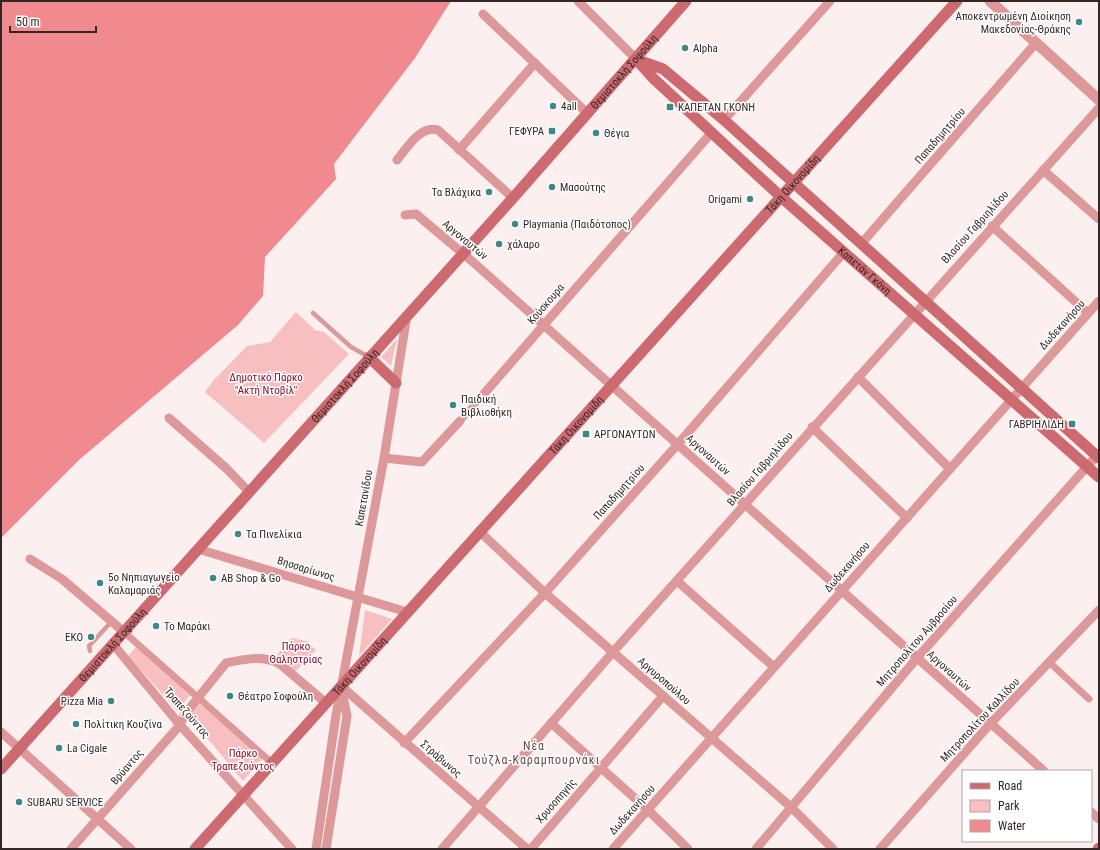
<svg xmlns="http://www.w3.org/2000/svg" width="1100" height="850" font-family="'Roboto Condensed',sans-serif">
<rect width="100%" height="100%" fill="#fcefef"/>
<g fill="#f7bfc0">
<path d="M 296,312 L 315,330 L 324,332 L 349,354 L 264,443 L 205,392 L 213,381 L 247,346 L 270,342 Z"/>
<path d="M 397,339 L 391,366 L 381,357 Z"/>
<path d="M 365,610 L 392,619 L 359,656 Z"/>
<path d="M 291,638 L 306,641 L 316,650 L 295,672 L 277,655 Z"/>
<path d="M 137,646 L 190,695 L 178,711 L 128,656 Z"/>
<path d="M 198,703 L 263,758 L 243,781 L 188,715 Z"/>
</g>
<path fill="#f08a8e" d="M 1,1 L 451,1 L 415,58 L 334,164 L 336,179 L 265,257 L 263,296 L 238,325 L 79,460 L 1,538 Z"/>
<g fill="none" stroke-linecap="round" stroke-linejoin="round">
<g stroke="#dd989a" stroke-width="4.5">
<path d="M 313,313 L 351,347 L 369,357"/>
<path d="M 90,651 L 89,646 L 112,621"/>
</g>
<g stroke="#dd989a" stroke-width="7">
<path d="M 460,421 L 482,396"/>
<path d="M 124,632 L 272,763"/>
<path d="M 1050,663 L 1089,699"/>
</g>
<g stroke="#dd989a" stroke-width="9">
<path d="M 578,1 L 636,59"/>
<path d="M 483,14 L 587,113"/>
<path d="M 724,120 L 830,1"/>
<path d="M 459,150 L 535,63"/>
<path d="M 397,160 C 407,148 420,125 438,130 L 513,198"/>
<path d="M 1043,170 L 1099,219"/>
<path d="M 405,215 L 416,214 L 473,262 L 1044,771"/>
<path d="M 992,226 L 1088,313"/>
<path d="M 861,244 L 1036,43"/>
<path d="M 858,377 L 950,469"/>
<path d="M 482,396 L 712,132"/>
<path d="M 169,418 L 227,469 L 249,492"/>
<path d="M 812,427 L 907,518"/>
<path d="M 384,458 L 422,462 L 460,421"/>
<path d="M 479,531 L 545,593 L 792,808 L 833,849"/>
<path d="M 198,549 L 407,612"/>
<path d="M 30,559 L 62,579 L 124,632"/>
<path d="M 677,581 L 774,667"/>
<path d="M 113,644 L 180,725 L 292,849"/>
<path d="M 341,686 L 527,849"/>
<path d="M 551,723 L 648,810 L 688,849"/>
<path d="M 1,732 L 131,849"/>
<path d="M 404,743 L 545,593 L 678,444 L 844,252"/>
<path d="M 1091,812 L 1099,819"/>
<path d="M 71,849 L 180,725 L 185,714 L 226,663 C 244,659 263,655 280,664 L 326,703"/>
<path d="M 316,849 L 336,715 L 384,458 L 407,315"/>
<path d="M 326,849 L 347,716 L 342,691"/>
<path d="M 442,849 L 613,652 L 1099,108"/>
<path d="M 531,849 L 663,696"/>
<path d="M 613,849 L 1099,301"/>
<path d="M 756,849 L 917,658 L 1099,453"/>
<path d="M 880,849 L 990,724 L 1099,610"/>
</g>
<path stroke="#dd989a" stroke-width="11" d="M 990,1 L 1099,100"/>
<g stroke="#cd6a6f" stroke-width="11">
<path id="s1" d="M 636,59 L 654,79 L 780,196 L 1099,477"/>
<path d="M 638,60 L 663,69 L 724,120 L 1099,458"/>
<path d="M 369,357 L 396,383"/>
<path id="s2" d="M 1,769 L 513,198 L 686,1"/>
<path id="s3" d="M 195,849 L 957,1"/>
<path d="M 1098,849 L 1099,848"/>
</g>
</g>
<g fill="#3f8788" stroke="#fff" stroke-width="1.5">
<circle cx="1079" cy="22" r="4"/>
<circle cx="685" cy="48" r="4"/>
<circle cx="553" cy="106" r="4"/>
<rect x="666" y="103" width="8" height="8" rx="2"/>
<rect x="548" y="127" width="8" height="8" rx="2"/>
<circle cx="596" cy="133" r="4"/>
<circle cx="552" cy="187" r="4"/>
<circle cx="489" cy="192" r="4"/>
<circle cx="750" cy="199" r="4"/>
<circle cx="515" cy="224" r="4"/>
<circle cx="499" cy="244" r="4"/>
<circle cx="453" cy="405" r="4"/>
<rect x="1068" y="420" width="8" height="8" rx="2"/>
<rect x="582" y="430" width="8" height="8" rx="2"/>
<circle cx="238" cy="534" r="4"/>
<circle cx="213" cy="578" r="4"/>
<circle cx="100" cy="583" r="4"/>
<circle cx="156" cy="626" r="4"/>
<circle cx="91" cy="637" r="4"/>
<circle cx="230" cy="696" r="4"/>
<circle cx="111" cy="701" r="4"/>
<circle cx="76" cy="724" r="4"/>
<circle cx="59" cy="748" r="4"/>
<circle cx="19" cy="802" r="4"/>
</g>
<g text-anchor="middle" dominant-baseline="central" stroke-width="3" stroke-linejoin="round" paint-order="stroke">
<g font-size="11" fill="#332627" stroke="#fff" text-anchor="start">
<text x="1071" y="16" text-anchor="end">Αποκεντρωμένη Διοίκηση<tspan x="1071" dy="13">Μακεδονίας-Θράκης</tspan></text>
<text x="693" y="48">Alpha</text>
<text x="561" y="106">4all</text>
<text x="678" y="107">ΚΑΠΕΤΑΝ ΓΚΟΝΗ</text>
<text x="544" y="131" text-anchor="end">ΓΕΦΥΡΑ</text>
<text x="604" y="133">Θέγια</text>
<text x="560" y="187">Μασούτης</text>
<text x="481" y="192" text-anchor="end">Τα Βλάχικα</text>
<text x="742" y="199" text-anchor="end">Origami</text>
<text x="523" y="224">Playmania (Παιδότοπος)</text>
<text x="507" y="244">χάλαρο</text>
<text x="461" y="399">Παιδική<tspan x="461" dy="13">Βιβλιοθήκη</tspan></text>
<text x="1064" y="424" text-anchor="end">ΓΑΒΡΙΗΛΙΔΗ</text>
<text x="594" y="434">ΑΡΓΟΝΑΥΤΩΝ</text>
<text x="246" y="534">Τα Πινελίκια</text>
<text x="108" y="577">5ο Νηπιαγωγείο<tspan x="108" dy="13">Καλαμαριάς</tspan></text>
<text x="221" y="578">AB Shop &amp; Go</text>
<text x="164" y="626">Το Μαράκι</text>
<text x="83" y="637" text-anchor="end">EKO</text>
<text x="238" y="696">Θέατρο Σοφούλη</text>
<text x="103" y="701" text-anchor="end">Pizza Mia</text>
<text x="84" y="724">Πολίτικη Κουζίνα</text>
<text x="67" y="748">La Cigale</text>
<text x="27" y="802">SUBARU SERVICE</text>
</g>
<g font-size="11" fill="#332627" stroke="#fff">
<text stroke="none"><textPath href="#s2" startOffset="935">Θεμιστοκλή Σοφούλη</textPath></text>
<text transform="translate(940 136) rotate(-49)">Παπαδημητρίου</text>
<text stroke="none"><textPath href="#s3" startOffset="894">Τάκη Οικονομίδη</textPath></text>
<text transform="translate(975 227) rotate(-48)">Βλασίου Γαβριηλίδου</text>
<text transform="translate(465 240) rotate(40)">Αργοναυτών</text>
<text stroke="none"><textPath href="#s1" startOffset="312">Καπετάν Γκόνη</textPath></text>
<text transform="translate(546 304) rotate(-49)">Κούσκουρα</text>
<text transform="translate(1062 325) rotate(-48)">Δωδεκανήσου</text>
<text stroke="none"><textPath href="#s2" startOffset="515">Θεμιστοκλή Σοφούλη</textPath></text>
<text stroke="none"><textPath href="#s3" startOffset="570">Τάκη Οικονομίδη</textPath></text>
<text transform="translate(708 455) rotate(42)">Αργοναυτών</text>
<text transform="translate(760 469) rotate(-49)">Βλασίου Γαβριηλίδου</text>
<text transform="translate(619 492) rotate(-48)">Παπαδημητρίου</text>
<text transform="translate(364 498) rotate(-80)">Καπετανίδου</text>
<text transform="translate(847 567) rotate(-49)">Δωδεκανήσου</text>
<text transform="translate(306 569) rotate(17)">Βησσαρίωνος</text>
<text transform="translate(917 641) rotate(-49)">Μητροπολίτου Αμβροσίου</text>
<text stroke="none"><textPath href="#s2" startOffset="167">Θεμιστοκλή Σοφούλη</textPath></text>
<text stroke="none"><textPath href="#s3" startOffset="246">Τάκη Οικονομίδη</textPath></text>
<text transform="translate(949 671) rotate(42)">Αργοναυτών</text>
<text transform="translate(664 681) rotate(41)">Αργυροπούλου</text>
<text transform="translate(187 713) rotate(49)">Τραπεζούντος</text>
<text transform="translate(980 720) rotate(-47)">Μητροπολίτου Καλλίδου</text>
<text transform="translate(441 759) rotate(41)">Στράβωνος</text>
<text transform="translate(127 767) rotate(-49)">Βρύαντος</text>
<text transform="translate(556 801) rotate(-49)">Χρυσοπηγής</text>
<text transform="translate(632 810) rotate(-48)">Δωδεκανήσου</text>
</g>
<g font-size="11" fill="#890a27" stroke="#fff">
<text x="266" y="377">Δημοτικό Πάρκο<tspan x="266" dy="13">"Ακτή Ντοβίλ"</tspan></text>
<text x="296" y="646">Πάρκο<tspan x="296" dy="13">Θαληστρίας</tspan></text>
<text x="243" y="753">Πάρκο<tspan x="243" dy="13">Τραπεζούντος</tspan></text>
</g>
<g font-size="12" letter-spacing="1" fill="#644a4a" stroke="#fff">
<text x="534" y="746">Νέα<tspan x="534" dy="14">Τούζλα-Καραμπουρνάκι</tspan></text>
</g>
</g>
<rect width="1100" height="850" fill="none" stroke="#332627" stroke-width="4"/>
<rect x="962" y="770" width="130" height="72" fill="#ffffff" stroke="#ada8a9"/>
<rect x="970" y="783" width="20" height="6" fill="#cd6a6f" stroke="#ada8a9"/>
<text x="998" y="790" font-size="12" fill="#332627">Road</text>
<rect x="970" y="800" width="20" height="12" fill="#f7bfc0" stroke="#ada8a9"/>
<text x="998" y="810" font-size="12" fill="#332627">Park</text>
<rect x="970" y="820" width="20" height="12" fill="#f08a8e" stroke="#ada8a9"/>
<text x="998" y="830" font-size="12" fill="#332627">Water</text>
<path d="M10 26v6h86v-6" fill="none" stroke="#332627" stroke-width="2"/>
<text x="16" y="26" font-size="12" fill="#332627" stroke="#ffffff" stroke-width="3" paint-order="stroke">50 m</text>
</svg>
